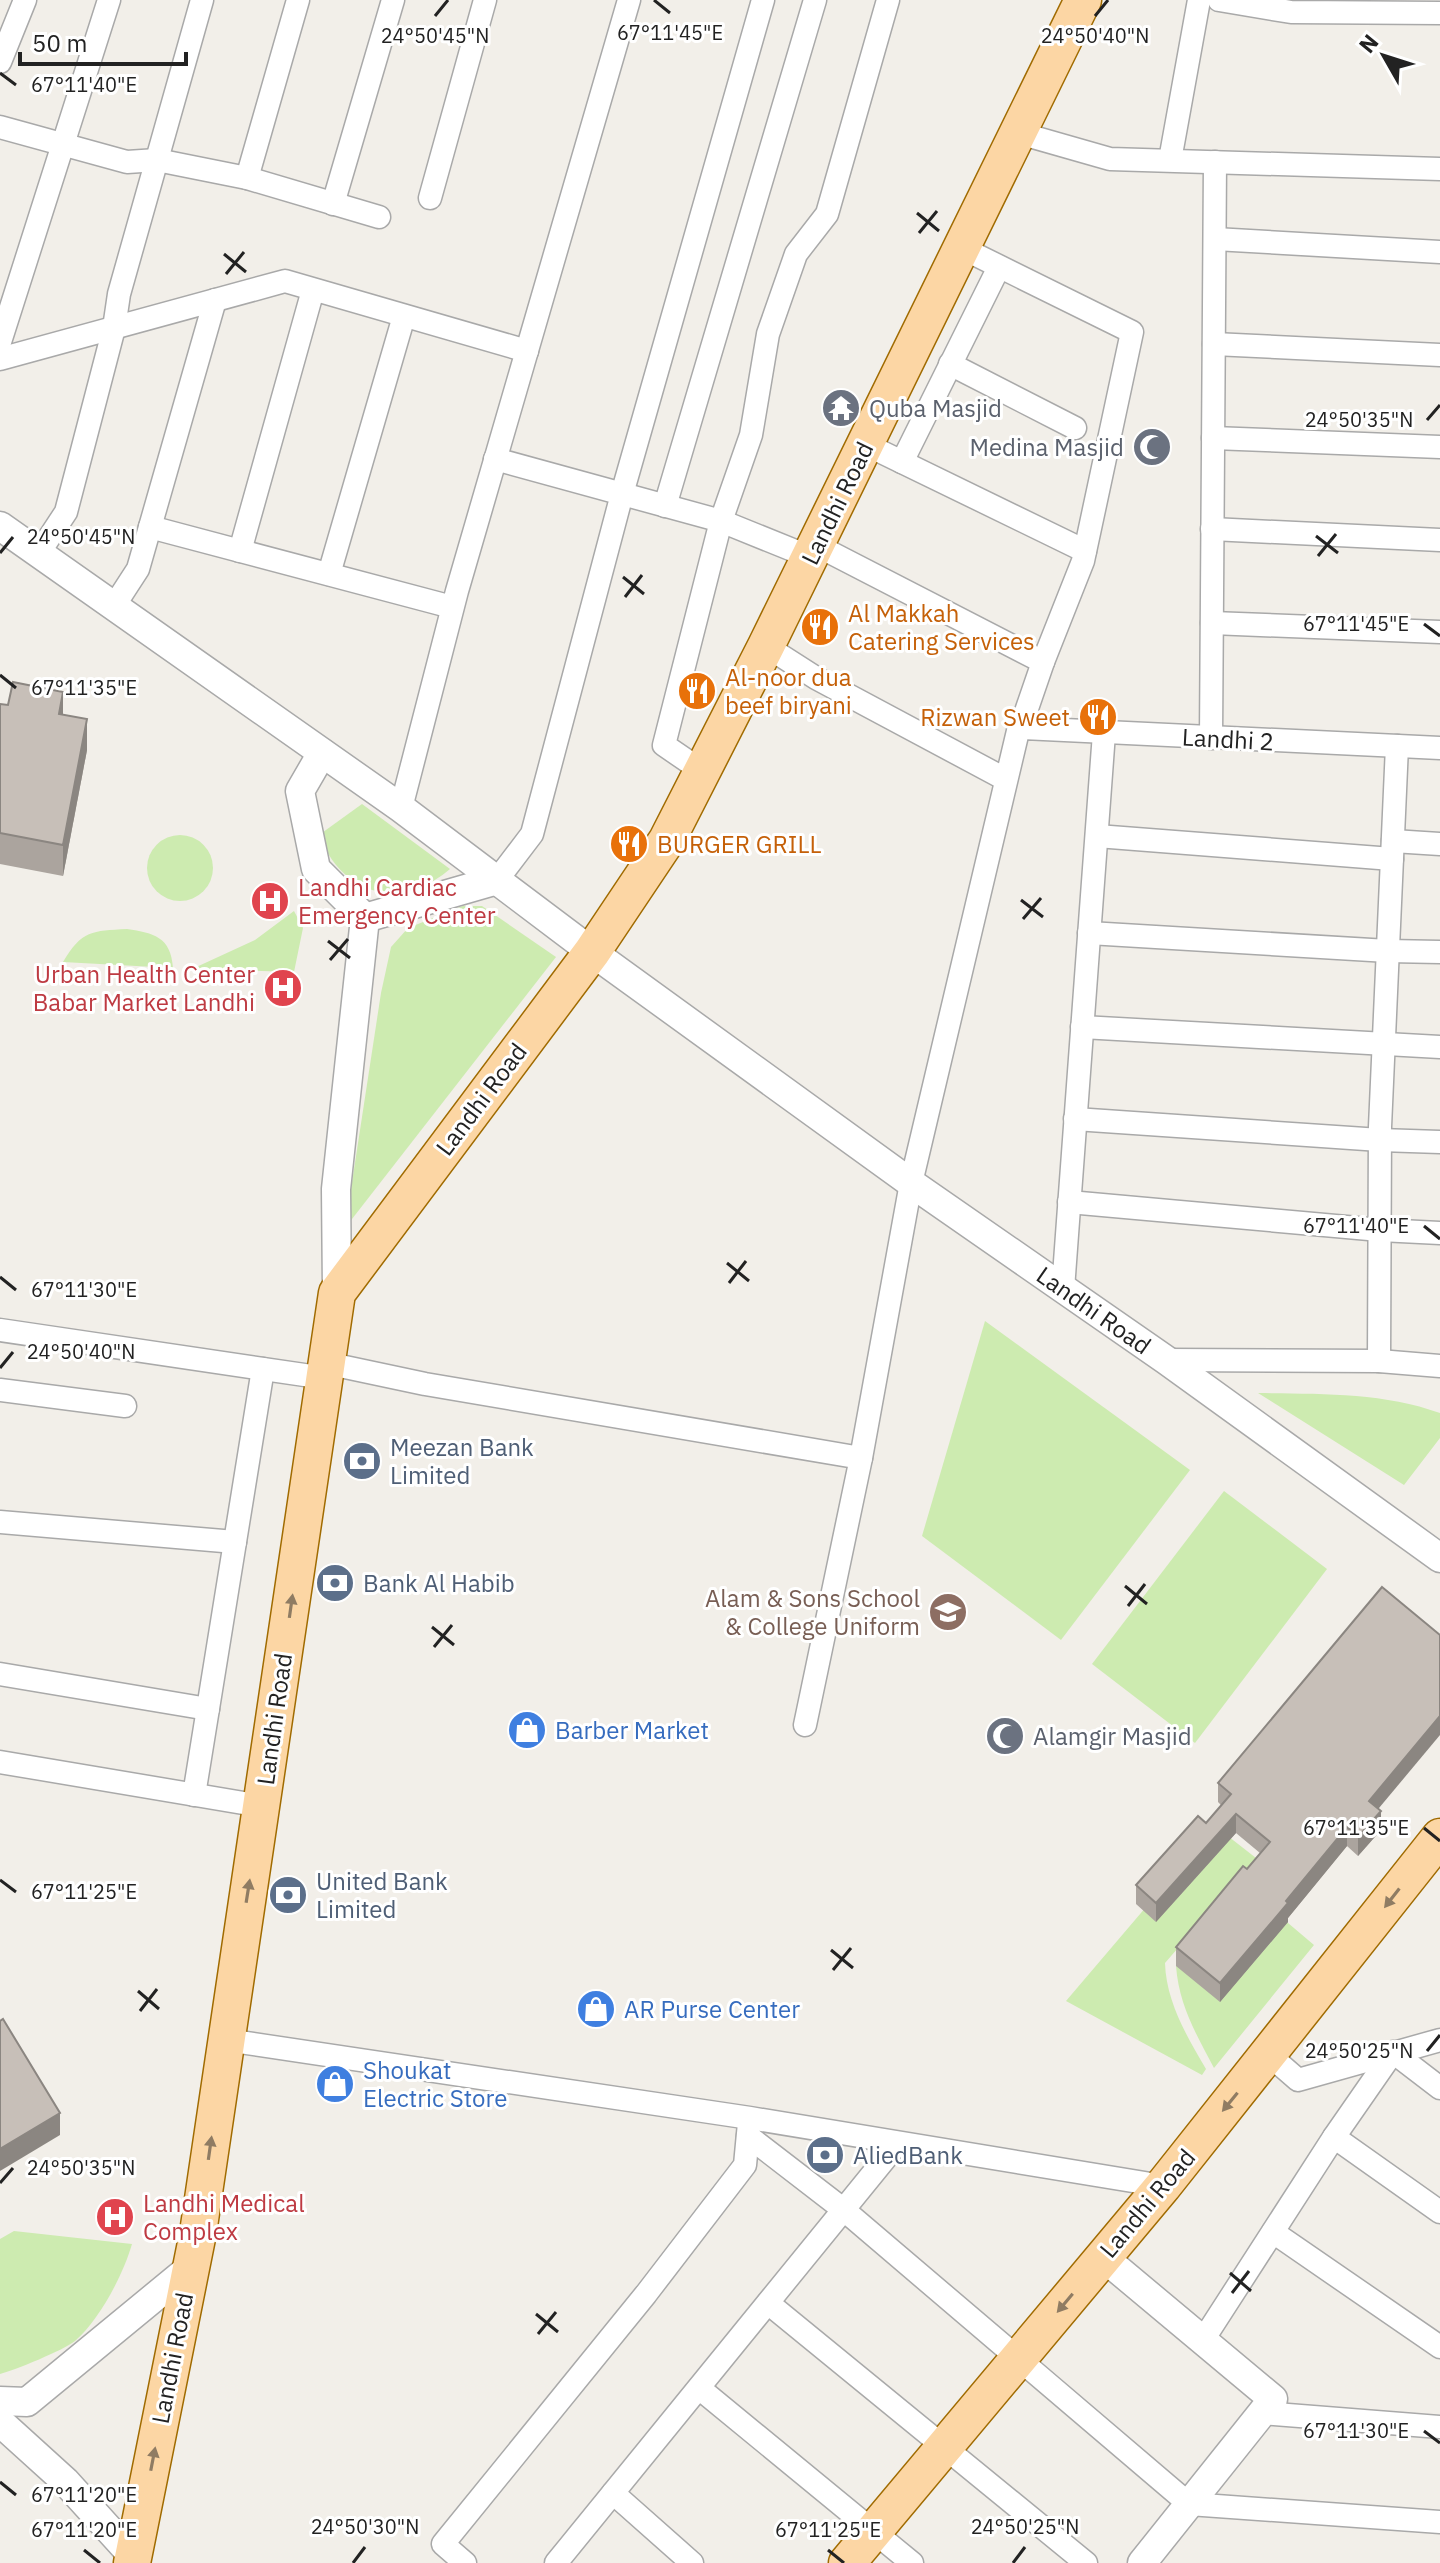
<svg xmlns="http://www.w3.org/2000/svg" width="1440" height="2563" font-family="'IBM Plex Sans',sans-serif">
<rect width="100%" height="100%" fill="#f2efe9"/>
<g fill="#cdebb0">
<path d="M 362,804 L 450,869 C 400,912 342,895 319,835 Z"/>
<circle cx="180" cy="868" r="33"/>
<path d="M 463,906 L 482,906 L 556,957 L 345,1228 L 381,993 L 391,947 L 408,928 Z"/>
<path d="M 294,911 L 303,928 L 294,972 L 192,969 L 255,940 Z"/>
<path d="M 127,929 C 154,933 171,937 173,968 L 63,962 C 82,930 92,931 127,929 Z"/>
<path d="M 985,1321 L 1190,1470 L 1061,1640 L 922,1536 Z"/>
<path d="M 1258,1393 C 1319,1394 1382,1392 1440,1413 L 1440,1438 L 1404,1485 Z"/>
<path d="M 1224,1491 L 1327,1569 L 1195,1743 L 1092,1664 Z"/>
<path d="M 1215,1826 L 1256,1858 L 1165,1963 C 1166,2001 1187,2037 1206,2069 L 1202,2075 L 1066,2001 Z"/>
<path d="M 1243,1885 L 1314,1945 L 1214,2068 C 1196,2034 1179,2005 1176,1966 Z"/>
<path d="M 14,2231 L 132,2244 C 123,2275 100,2319 75,2341 C 64,2350 15,2370 0,2374 L 0,2239 Z"/>
</g>
<g fill="none" stroke-linecap="round" stroke-linejoin="round">
<g stroke="#a9a9a9" stroke-width="25">
<g id="minor">
<path d="M 1219,0 L 1291,12 L 1440,13"/>
<path d="M 0,62 L 25,0"/>
<path d="M 0,127 L 127,162 L 157,160 L 247,178 L 379,217"/>
<path d="M 1019,133 L 1110,159 L 1440,169"/>
<path d="M 1170,160 L 1199,0"/>
<path d="M 247,178 L 298,0"/>
<path d="M 430,198 L 485,0"/>
<path d="M 333,204 L 393,0"/>
<path d="M 1215,239 L 1440,252"/>
<path d="M 962,248 L 1132,332 L 1083,561 L 1043,662"/>
<path d="M 0,342 L 109,0"/>
<path d="M 1214,344 L 1440,355"/>
<path d="M 0,359 L 285,281 L 527,351"/>
<path d="M 950,364 L 1075,428"/>
<path d="M 1213,438 L 1440,447"/>
<path d="M 865,444 L 1085,551"/>
<path d="M 495,459 L 721,521 L 810,557"/>
<path d="M 902,462 L 999,267"/>
<path d="M 665,506 L 815,0"/>
<path d="M 150,527 L 452,607"/>
<path d="M 1212,529 L 1440,540"/>
<path d="M 816,545 L 1043,662 L 1020,729"/>
<path d="M 240,551 L 313,290"/>
<path d="M 39,553 L 66,512 L 114,328 L 119,294 L 202,0"/>
<path d="M 329,574 L 404,316"/>
<path d="M 114,606 L 138,569 L 215,300"/>
<path d="M 1212,623 L 1440,632"/>
<path d="M 766,646 L 816,678 L 1005,779"/>
<path d="M 1211,738 L 1215,162"/>
<path d="M 702,771 L 664,745 L 721,521 L 751,435 L 768,334 L 796,254 L 827,214 L 888,0"/>
<path d="M 401,808 L 457,591 L 629,0"/>
<path d="M 1097,836 L 1392,859"/>
<path d="M 1393,841 L 1440,844"/>
<path d="M 497,880 L 532,834 L 622,494 L 763,0"/>
<path d="M 1089,933 L 1388,951 L 1440,952"/>
<path d="M 1082,1027 L 1440,1047"/>
<path d="M 1075,1119 L 1380,1140 L 1440,1142"/>
<path d="M 1069,1202 L 1380,1230 L 1440,1233"/>
<path d="M 1063,1289 L 1104,733"/>
<path d="M 0,1330 L 325,1378"/>
<path d="M 1166,1360 L 1379,1361 L 1440,1366"/>
<path d="M 1379,1361 L 1380,1127 L 1397,746"/>
<path d="M 326,1363 L 425,1384 L 861,1458"/>
<path d="M 0,1390 L 125,1406"/>
<path d="M 0,1522 L 235,1542"/>
<path d="M 0,1674 L 208,1709"/>
<path d="M 805,1725 L 861,1458 L 911,1183 L 1018,731 L 1023,728 L 1440,748"/>
<path d="M 0,1762 L 261,1806"/>
<path d="M 194,1795 L 263,1369"/>
<path d="M 226,2040 L 750,2118 L 1163,2186"/>
<path d="M 1268,2054 L 1298,2080 L 1440,2040"/>
<path d="M 748,2136 L 844,2210 L 1189,2504 L 1440,2522"/>
<path d="M 1334,2137 L 1440,2212"/>
<path d="M 1273,2232 L 1440,2347"/>
<path d="M 768,2303 L 1086,2563"/>
<path d="M 1203,2340 L 1334,2137 L 1393,2052 L 1440,2088"/>
<path d="M 699,2388 L 912,2563"/>
<path d="M 1262,2413 L 1440,2427"/>
<path d="M 613,2493 L 692,2563"/>
<path d="M 465,2563 L 443,2544 L 646,2294 L 745,2165 L 749,2123"/>
<path d="M 556,2563 L 897,2144"/>
</g>
</g>
<g stroke="#a9a9a9" stroke-width="31">
<g id="tertiary">
<path d="M 0,526 L 401,808 L 592,952 L 911,1183 L 1166,1360 L 1440,1558"/>
<path d="M 322,753 L 300,791 L 316,869 L 365,918 L 336,1189 L 337,1293"/>
<path d="M 365,918 L 497,880"/>
<path d="M 1103,2257 L 1273,2399 L 1142,2563"/>
<path d="M 0,2401 L 27,2402 L 191,2267"/>
<path d="M 0,2422 L 65,2481 L 133,2556"/>
</g>
</g>
<g stroke="#a06b00" stroke-width="39">
<g id="primary">
<path d="M 132,2563 L 198,2233 L 337,1293 L 592,952 L 667,840 L 766,646 L 1083,0"/>
<path d="M 847,2563 L 1163,2186 L 1440,1837"/>
</g>
</g>
<use href="#minor" stroke="#fff" stroke-width="22"/>
<use href="#tertiary" stroke="#fff" stroke-width="28"/>
<use href="#primary" stroke="#fcd6a4" stroke-width="36"/>
</g>
<g fill="#aba49e">
<path d="M 0,704 L 63,715 L 87,750 L 63,876 L 0,864 Z"/>
<path d="M 1218,1783 L 1379,1809 L 1381,1830 L 1358,1856 L 1347,1846 L 1288,1918 L 1288,1922 L 1220,2002 L 1176,1966 L 1176,1947 L 1247,1869 L 1260,1853 L 1236,1833 L 1156,1922 L 1136,1904 L 1136,1885 L 1206,1823 L 1221,1805 L 1218,1802 Z"/>
</g>
<g fill="#8b8681">
<path d="M 63,692 L 63,723 L 59,714 Z"/>
<path d="M 87,719 L 87,750 L 63,876 L 63,845 Z"/>
<path d="M 1440,1716 L 1440,1735 L 1369,1820 L 1369,1801 Z"/>
<path d="M 1381,1811 L 1381,1830 L 1358,1856 L 1358,1837 Z"/>
<path d="M 1236,1814 L 1236,1833 L 1156,1922 L 1156,1903 Z"/>
<path d="M 1347,1827 L 1347,1846 L 1288,1918 L 1288,1922 L 1220,2002 L 1220,1983 Z"/>
<path d="M 60,2113 L 60,2135 L 0,2171 L 0,2149 Z"/>
</g>
<g fill="#c7bfb8" stroke="#8b8681" stroke-width="2">
<path d="M 13,682 L 63,692 L 59,714 L 87,719 L 63,845 L 0,833 L 0,704 L 8,705 Z"/>
<path d="M 1382,1587 L 1440,1635 L 1440,1716 L 1369,1801 L 1381,1811 L 1358,1837 L 1347,1827 L 1286,1901 L 1288,1903 L 1220,1983 L 1176,1947 L 1243,1866 L 1247,1869 L 1270,1842 L 1236,1814 L 1156,1903 L 1136,1885 L 1198,1816 L 1206,1823 L 1231,1794 L 1218,1783 Z"/>
<path d="M 3,2019 L 60,2113 L 0,2149 L 0,2021 Z"/>
</g>
<defs><path id="oneway-solid" d="M-6-.8H1V-3.2L6.5 0L1 3.2V.8H-6Z" transform="scale(2)"/></defs>
<g fill="#8f7c63">
<use href="#oneway-solid" transform="translate(291 1606) rotate(-82)"/>
<use href="#oneway-solid" transform="translate(248 1891) rotate(-81)"/>
<use href="#oneway-solid" transform="translate(1392 1898) rotate(128)"/>
<use href="#oneway-solid" transform="translate(1230 2102) rotate(129)"/>
<use href="#oneway-solid" transform="translate(210 2148) rotate(-82)"/>
<use href="#oneway-solid" transform="translate(1065 2303) rotate(130)"/>
<use href="#oneway-solid" transform="translate(153 2459) rotate(-79)"/>
</g>
<path fill="none" stroke="#222" stroke-width="3" d="M 654,0 L 670,13M 435,16 L 448,0M 1095,16 L 1108,0M 0,73 L 16,85M 917,213 L 939,231M 919,233 L 937,211M 224,254 L 246,272M 226,274 L 244,252M 1427,420 L 1440,405M 1316,536 L 1338,553M 0,553 L 13,537M 1318,556 L 1336,534M 623,577 L 644,594M 625,597 L 642,575M 1424,624 L 1440,636M 0,675 L 16,688M 1021,900 L 1043,917M 1023,919 L 1041,898M 328,941 L 350,958M 330,960 L 348,939M 1424,1226 L 1440,1239M 727,1263 L 749,1281M 0,1277 L 16,1290M 729,1283 L 746,1261M 0,1368 L 13,1352M 1125,1586 L 1147,1604M 1128,1606 L 1145,1584M 432,1627 L 454,1645M 434,1647 L 452,1625M 1424,1828 L 1440,1841M 0,1880 L 16,1892M 831,1950 L 853,1968M 833,1970 L 851,1948M 138,1991 L 159,2009M 140,2011 L 157,1989M 1427,2051 L 1440,2035M 0,2183 L 13,2168M 1230,2273 L 1251,2291M 1232,2293 L 1249,2271M 536,2314 L 558,2332M 538,2334 L 556,2312M 1424,2431 L 1440,2443M 0,2482 L 16,2495M 84,2550 L 100,2563M 828,2550 L 844,2563M 353,2563 L 365,2547M 1013,2563 L 1025,2547"/>
<defs>
<g id="temple-disc" transform="scale(2)"><circle r="9.5" fill="#6b7280" stroke="#fff"/><path d="M0-6L5-2H3V0L6.5 2.5H4V6H1.5V3h-3V6H-4V2.5H-6.5L-3 0V-2H-5Z" fill="#fff"/></g>
<g id="mosque-disc" transform="scale(2)"><circle r="9.5" fill="#6b7280" stroke="#fff"/><path d="M3.5-4.9A6 6 0 1 0 3.5 4.9A5 5 0 1 1 3.5-4.9Z" fill="#fff"/></g>
<g id="restaurant-disc" transform="scale(2)"><circle r="9.5" fill="#e8710a" stroke="#fff"/><path d="M-5-6h1v4h1v-4h1v4h1v-4h1v5L-1.5 .5V6h-2V.5L-5-1ZM5-6V6H3V1.5H1.5Q1.5-4 5-6Z" fill="#fff"/></g>
<g id="hospital-disc" transform="scale(2)"><circle r="9.5" fill="#e0444e" stroke="#fff"/><path d="M-5-5h3v3.5h4V-5h3V5h-3V1.5h-4V5h-3Z" fill="#fff"/></g>
<g id="bank-disc" transform="scale(2)"><circle r="9.5" fill="#5c6f8a" stroke="#fff"/><path d="M-6-4H6V4H-6ZM0-2.3a2.3 2.3 0 1 0 0 4.6a2.3 2.3 0 1 0 0-4.6Z" fill="#fff"/></g>
<g id="school-disc" transform="scale(2)"><circle r="9.5" fill="#8d6e63" stroke="#fff"/><path d="M0-5L7-2L0 1L-7-2ZM-4 1L0 2.5L4 1V4Q0 6-4 4Z" fill="#fff"/></g>
<g id="shop-disc" transform="scale(2)"><circle r="9.5" fill="#3f7fe0" stroke="#fff"/><path d="M-5-2.5h2.3a2.7 3.5 0 0 1 5.4 0H5L5.5 6h-11ZM-1.5-2.5h3a1.5 2.3 0 0 0-3 0Z" fill="#fff"/></g>
</defs>
<g fill-rule="evenodd">
<use href="#temple-disc" x="841" y="408"/>
<use href="#mosque-disc" x="1152" y="447"/>
<use href="#restaurant-disc" x="820" y="627"/>
<use href="#restaurant-disc" x="697" y="691"/>
<use href="#restaurant-disc" x="1098" y="717"/>
<use href="#restaurant-disc" x="629" y="844"/>
<use href="#hospital-disc" x="270" y="901"/>
<use href="#hospital-disc" x="283" y="988"/>
<use href="#bank-disc" x="362" y="1461"/>
<use href="#bank-disc" x="335" y="1583"/>
<use href="#school-disc" x="948" y="1612"/>
<use href="#shop-disc" x="527" y="1730"/>
<use href="#mosque-disc" x="1005" y="1736"/>
<use href="#bank-disc" x="288" y="1895"/>
<use href="#shop-disc" x="596" y="2009"/>
<use href="#shop-disc" x="335" y="2084"/>
<use href="#bank-disc" x="825" y="2155"/>
<use href="#hospital-disc" x="115" y="2217"/>
</g>
<g text-anchor="middle" dominant-baseline="central" stroke-width="6" stroke-linejoin="round" paint-order="stroke">
<g font-size="24" fill="#5b616d" stroke="#fff" text-anchor="start">
<text x="869" y="408">Quba Masjid</text>
<text x="1124" y="447" text-anchor="end">Medina Masjid</text>
<text x="1033" y="1736">Alamgir Masjid</text>
</g>
<g font-size="24" fill="#222" stroke="#fff">
<text transform="translate(837 503) rotate(-64)">Landhi Road</text>
<text transform="translate(1228 739) rotate(3)">Landhi 2</text>
<text transform="translate(481 1099) rotate(-53)">Landhi Road</text>
<text transform="translate(1094 1310) rotate(35)">Landhi Road</text>
<text transform="translate(274 1719) rotate(-82)">Landhi Road</text>
<text transform="translate(1147 2203) rotate(-50)">Landhi Road</text>
<text transform="translate(172 2358) rotate(-79)">Landhi Road</text>
</g>
<g font-size="24" fill="#c56008" stroke="#fff" text-anchor="start">
<text x="848" y="613">Al Makkah<tspan x="848" dy="28">Catering Services</tspan></text>
<text x="725" y="677">Al-noor dua<tspan x="725" dy="28">beef biryani</tspan></text>
<text x="1070" y="717" text-anchor="end">Rizwan Sweet</text>
<text x="657" y="844">BURGER GRILL</text>
</g>
<g font-size="24" fill="#be3a42" stroke="#fff" text-anchor="start">
<text x="298" y="887">Landhi Cardiac<tspan x="298" dy="28">Emergency Center</tspan></text>
<text x="255" y="974" text-anchor="end">Urban Health Center<tspan x="255" dy="28">Babar Market Landhi</tspan></text>
<text x="143" y="2203">Landhi Medical<tspan x="143" dy="28">Complex</tspan></text>
</g>
<g font-size="24" fill="#4e5e75" stroke="#fff" text-anchor="start">
<text x="390" y="1447">Meezan Bank<tspan x="390" dy="28">Limited</tspan></text>
<text x="363" y="1583">Bank Al Habib</text>
<text x="316" y="1881">United Bank<tspan x="316" dy="28">Limited</tspan></text>
<text x="853" y="2155">AliedBank</text>
</g>
<g font-size="24" fill="#785e54" stroke="#fff" text-anchor="end">
<text x="920" y="1598">Alam &amp; Sons School<tspan x="920" dy="28">&amp; College Uniform</tspan></text>
</g>
<g font-size="24" fill="#366cbe" stroke="#fff" text-anchor="start">
<text x="555" y="1730">Barber Market</text>
<text x="624" y="2009">AR Purse Center</text>
<text x="363" y="2070">Shoukat<tspan x="363" dy="28">Electric Store</tspan></text>
</g>
</g>
<g font-size="20" text-anchor="middle" fill="#222" stroke="#fff" stroke-width="6" stroke-linejoin="round" paint-order="stroke">
<text x="670" y="40">67°11'45"E</text>
<text x="435" y="43">24°50'45"N</text>
<text x="1095" y="43">24°50'40"N</text>
<text x="84" y="92">67°11'40"E</text>
<text x="1359" y="427">24°50'35"N</text>
<text x="81" y="544">24°50'45"N</text>
<text x="1356" y="631">67°11'45"E</text>
<text x="84" y="695">67°11'35"E</text>
<text x="1356" y="1233">67°11'40"E</text>
<text x="84" y="1297">67°11'30"E</text>
<text x="81" y="1359">24°50'40"N</text>
<text x="1356" y="1835">67°11'35"E</text>
<text x="84" y="1899">67°11'25"E</text>
<text x="1359" y="2058">24°50'25"N</text>
<text x="81" y="2175">24°50'35"N</text>
<text x="1356" y="2438">67°11'30"E</text>
<text x="84" y="2502">67°11'20"E</text>
<text x="365" y="2534">24°50'30"N</text>
<text x="1025" y="2534">24°50'25"N</text>
<text x="84" y="2537">67°11'20"E</text>
<text x="828" y="2537">67°11'25"E</text>
</g>
<g transform="translate(1384 56) rotate(309)" stroke="#ffffff" stroke-width="6" paint-order="stroke">
<path d="M0-6L14 30L0 20L-14 30Z" fill="#222222"/>
<text y="-12" font-size="22" font-weight="bold" text-anchor="middle" fill="#222222">N</text>
</g>
<path d="M20 52v12h166v-12" fill="none" stroke="#222222" stroke-width="4"/>
<text x="32" y="52" font-size="24" fill="#222222" stroke="#ffffff" stroke-width="6" paint-order="stroke">50 m</text>
</svg>
